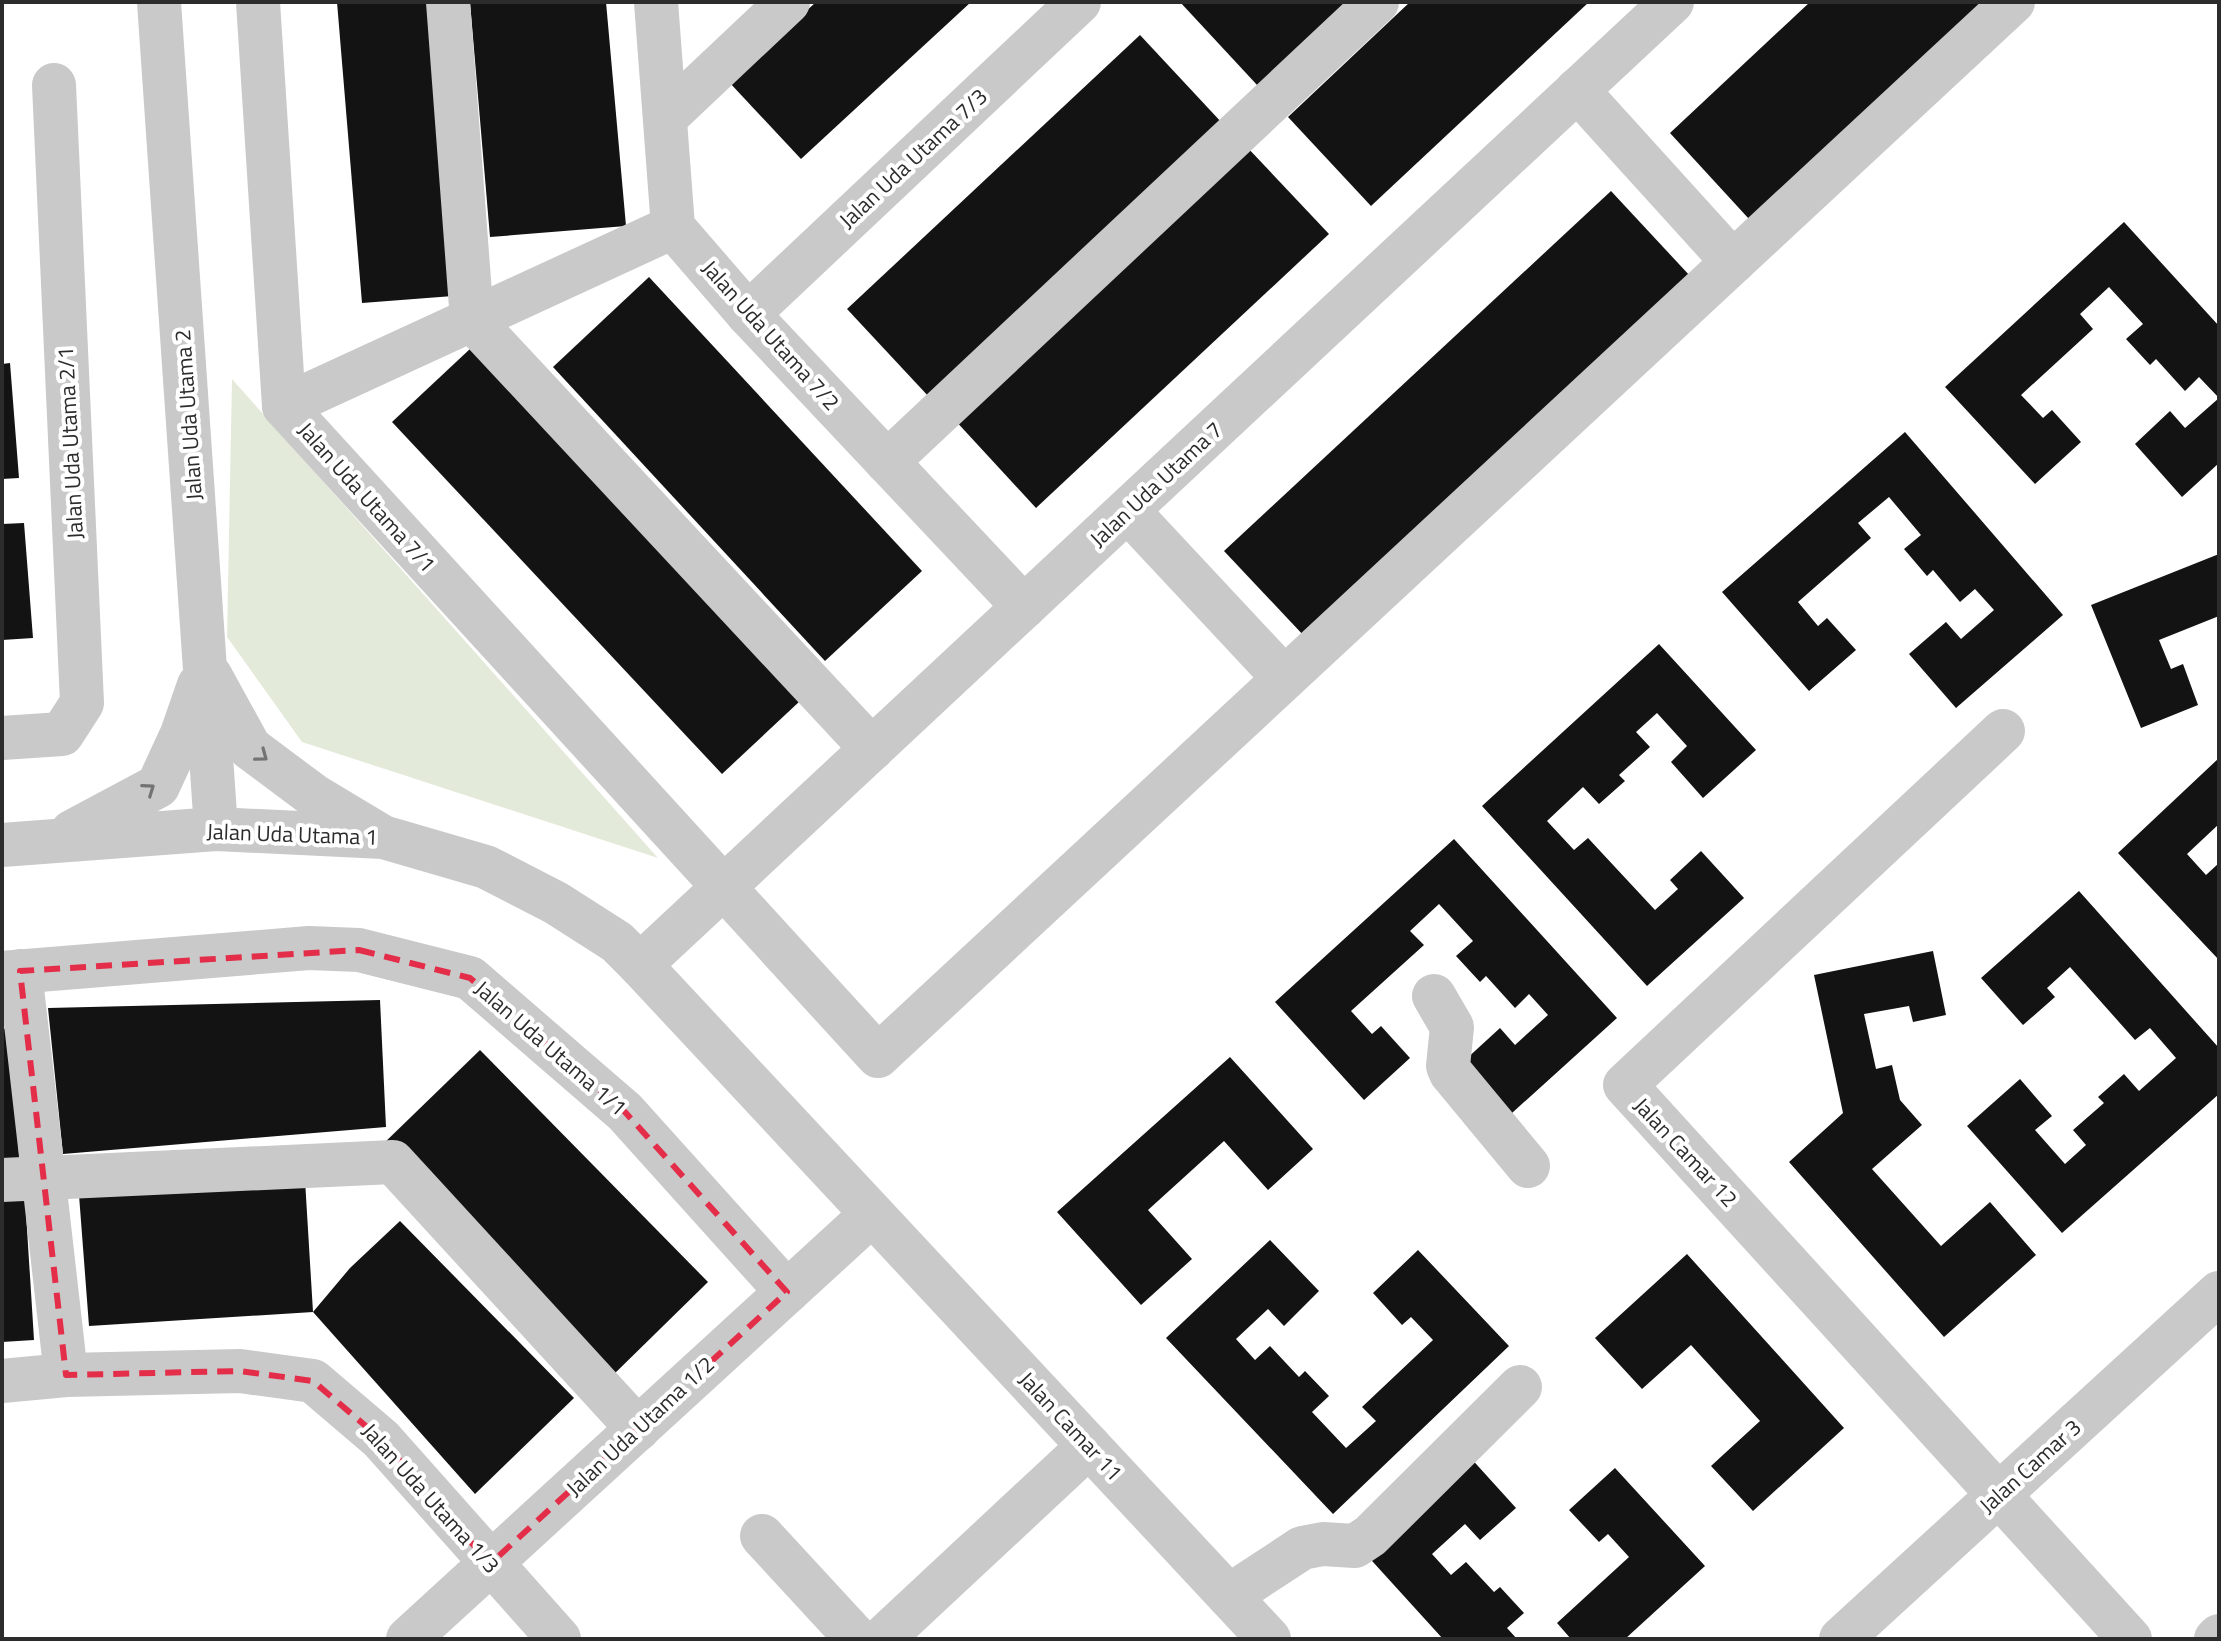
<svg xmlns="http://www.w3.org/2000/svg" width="2221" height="1641" font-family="'Titillium Web',sans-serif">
<rect width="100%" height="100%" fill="#fff"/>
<path fill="#e4ead9" d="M 232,379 L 658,858 L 302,742 L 227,637 Z"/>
<g fill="#131313">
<path d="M 337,2 L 428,2 L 453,296 L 362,303 Z"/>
<path d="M 470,2 L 606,2 L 626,226 L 490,237 Z"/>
<path d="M 816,2 L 971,2 L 801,159 L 729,82 Z"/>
<path d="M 1180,2 L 1348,2 L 1258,86 Z"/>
<path d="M 1410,2 L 1589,2 L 1371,206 L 1288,117 Z"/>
<path d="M 1810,2 L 1982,2 L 1749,219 L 1670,133 Z"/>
<path d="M 1140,35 L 1223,124 L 930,398 L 847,309 Z"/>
<path d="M 1245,145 L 1329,234 L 1036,508 L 953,418 Z"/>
<path d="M 1611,191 L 1691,277 L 1305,637 L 1224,551 Z"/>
<path d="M 2124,222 L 2219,326 L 2219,463 L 2182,497 L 2135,444 L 2170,411 L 2185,428 L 2219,398 L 2199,377 L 2185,391 L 2156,359 L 2150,365 L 2126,339 L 2143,324 L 2109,287 L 2080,314 L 2093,329 L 2021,395 L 2043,418 L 2052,410 L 2081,442 L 2035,484 L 1945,387 Z"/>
<path d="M 649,277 L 922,571 L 825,661 L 553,367 Z"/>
<path d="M 471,348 L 800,701 L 722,774 L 392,422 Z"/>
<path d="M 10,363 L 19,478 L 2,479 L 2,364 Z"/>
<path d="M 1905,432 L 2063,615 L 1956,708 L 1909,654 L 1946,622 L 1961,639 L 1994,610 L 1975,589 L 1960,602 L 1933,570 L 1927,576 L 1904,549 L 1921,535 L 1889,497 L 1858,523 L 1871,538 L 1798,602 L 1818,626 L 1827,618 L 1856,650 L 1809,691 L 1722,592 Z"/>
<path d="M 24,523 L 33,638 L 2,640 L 2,524 Z"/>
<path d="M 2219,554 L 2219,616 L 2159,640 L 2171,669 L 2183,664 L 2198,705 L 2141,728 L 2091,605 Z"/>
<path d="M 1659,644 L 1756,750 L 1703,798 L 1671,762 L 1687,746 L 1657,713 L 1636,732 L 1650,747 L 1619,775 L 1625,781 L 1599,804 L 1583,787 L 1547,821 L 1574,850 L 1588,838 L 1655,910 L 1678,889 L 1670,880 L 1701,851 L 1744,898 L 1647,986 L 1482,806 Z"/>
<path d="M 2219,758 L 2219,824 L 2187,854 L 2206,875 L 2219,863 L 2219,960 L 2118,853 Z"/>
<path d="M 1454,839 L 1617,1018 L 1512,1113 L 1464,1061 L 1500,1028 L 1515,1045 L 1548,1015 L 1529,994 L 1515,1008 L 1486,976 L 1480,982 L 1456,956 L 1473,941 L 1439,904 L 1410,931 L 1424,945 L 1351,1011 L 1372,1034 L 1381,1026 L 1410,1058 L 1364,1100 L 1275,1002 Z"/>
<path d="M 2079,891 L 2219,1048 L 2219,1094 L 2062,1233 L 1967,1126 L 2020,1079 L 2052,1116 L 2035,1130 L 2065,1164 L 2086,1145 L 2073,1130 L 2104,1103 L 2098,1097 L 2124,1074 L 2139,1091 L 2176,1058 L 2150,1028 L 2135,1040 L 2070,967 L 2047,988 L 2055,997 L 2023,1025 L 1981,978 Z"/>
<path d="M 1933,951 L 1946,1015 L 1913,1022 L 1909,1006 L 1864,1014 L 1876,1069 L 1892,1065 L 1900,1100 L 1922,1125 L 1872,1169 L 1941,1246 L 1990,1202 L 2036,1255 L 1944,1337 L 1789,1162 L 1843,1113 L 1814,975 Z"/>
<path d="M 380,1000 L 386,1127 L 63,1154 L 48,1008 Z"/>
<path d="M 11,1028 L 20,1170 L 2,1171 L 2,1029 Z"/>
<path d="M 480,1050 L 708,1282 L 609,1379 L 381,1146 Z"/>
<path d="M 1230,1057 L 1313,1149 L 1268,1190 L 1224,1141 L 1148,1210 L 1192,1259 L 1141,1305 L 1057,1212 Z"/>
<path d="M 305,1180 L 313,1312 L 350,1268 L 400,1221 L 574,1398 L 475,1494 L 313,1312 L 89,1326 L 79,1195 Z"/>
<path d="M 25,1197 L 34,1340 L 2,1342 L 2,1199 Z"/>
<path d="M 1270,1240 L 1319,1291 L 1284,1326 L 1268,1309 L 1236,1339 L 1255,1360 L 1270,1346 L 1299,1377 L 1305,1371 L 1329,1396 L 1312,1412 L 1346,1448 L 1376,1421 L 1362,1407 L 1433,1340 L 1411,1317 L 1402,1325 L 1373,1293 L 1418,1250 L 1509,1346 L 1333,1514 L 1166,1338 Z"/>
<path d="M 1687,1254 L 1844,1428 L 1753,1511 L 1711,1466 L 1760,1421 L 1691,1345 L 1642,1389 L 1595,1338 Z"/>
<path d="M 1468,1455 L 1516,1508 L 1480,1540 L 1465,1524 L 1432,1554 L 1451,1575 L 1466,1562 L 1494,1592 L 1500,1587 L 1524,1613 L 1507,1628 L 1517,1639 L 1443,1639 L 1363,1551 Z"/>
<path d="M 1615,1468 L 1705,1566 L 1625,1639 L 1571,1639 L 1557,1623 L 1629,1557 L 1608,1534 L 1599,1542 L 1569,1510 Z"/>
</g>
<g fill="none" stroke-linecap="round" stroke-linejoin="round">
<g stroke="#c9c9c9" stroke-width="44">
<path d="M 159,2 L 216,829"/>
<path d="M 258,2 L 284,406 L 878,1056 L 2013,2"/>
<path d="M 448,2 L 472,320 L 872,749"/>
<path d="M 656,2 L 673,227 L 748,314 L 1024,607"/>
<path d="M 1577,90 L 1733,262"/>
<path d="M 665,118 L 788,2"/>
<path d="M 748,314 L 1079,2"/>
<path d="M 284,406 L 673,227"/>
<path d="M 887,462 L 1377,2"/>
<path d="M 1128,511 L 1284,678"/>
<path d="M 211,677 L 250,748 L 313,795 L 378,834"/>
<path d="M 2003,731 L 1625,1085 L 2130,1639"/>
<path d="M 2,738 L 62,734 L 82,703 L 54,85"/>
<path d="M 72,832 L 158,786 L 182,734 L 199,685"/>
<path d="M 2,845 L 216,829 L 383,837 L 486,867 L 556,903 L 617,942 L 640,965 L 1269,1639"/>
<path d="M 640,965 L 1672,2"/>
<path d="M 20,971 L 66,1375"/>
<path d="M 2,973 L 309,948 L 359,950 L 470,978 L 625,1112 L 787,1292"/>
<path d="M 1434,996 L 1452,1027 L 1448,1066 L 1451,1073 L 1528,1166"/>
<path d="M 2,1180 L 393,1162 L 638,1429"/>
<path d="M 2,1381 L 66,1375 L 240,1371 L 313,1381 L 381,1439 L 559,1639"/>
<path d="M 762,1536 L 857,1639"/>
<path d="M 1229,1596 L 1302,1548 L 1323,1544 L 1355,1546 L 1370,1536 L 1520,1387"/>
<path d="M 408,1639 L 872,1214"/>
<path d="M 882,1639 L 1089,1446"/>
<path d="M 1841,1639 L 2219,1293"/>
<path d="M 2216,1639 L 2219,1636"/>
</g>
</g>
<defs><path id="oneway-chevron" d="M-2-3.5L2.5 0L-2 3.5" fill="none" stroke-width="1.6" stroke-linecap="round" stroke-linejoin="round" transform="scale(2)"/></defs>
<g stroke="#737373">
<use href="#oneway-chevron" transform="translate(262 756) rotate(37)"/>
<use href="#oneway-chevron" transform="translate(149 789) rotate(-35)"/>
</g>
<path fill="none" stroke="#e42e49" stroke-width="6" stroke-dasharray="16 10" stroke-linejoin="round" d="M 359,950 L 470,978 L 625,1112 L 787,1292 L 490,1564 L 381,1439 L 313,1381 L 240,1371 L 66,1375 L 20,971 Z"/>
<g text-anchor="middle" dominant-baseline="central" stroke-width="8" stroke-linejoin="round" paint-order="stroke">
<g font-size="22" fill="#2c2c2c" stroke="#fff">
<text transform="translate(913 158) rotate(-43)">Jalan Uda Utama 7/3</text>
<text transform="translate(771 335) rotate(48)">Jalan Uda Utama 7/2</text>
<text transform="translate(188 415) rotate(-94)">Jalan Uda Utama 2</text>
<text transform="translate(70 443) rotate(-93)">Jalan Uda Utama 2/1</text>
<text transform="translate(1156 484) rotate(-43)">Jalan Uda Utama 7</text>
<text transform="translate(367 497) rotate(48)">Jalan Uda Utama 7/1</text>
<text transform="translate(292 834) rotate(2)">Jalan Uda Utama 1</text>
<text transform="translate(551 1048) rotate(41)">Jalan Uda Utama 1/1</text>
<text transform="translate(1686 1152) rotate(47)">Jalan Camar 12</text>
<text transform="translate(640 1426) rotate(-43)">Jalan Uda Utama 1/2</text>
<text transform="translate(1071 1426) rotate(47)">Jalan Camar 11</text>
<text transform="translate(2030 1466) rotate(-42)">Jalan Camar 3</text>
<text transform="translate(431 1498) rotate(48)">Jalan Uda Utama 1/3</text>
</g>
</g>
<rect width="2221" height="1641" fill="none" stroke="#2c2c2c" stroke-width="8"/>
</svg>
